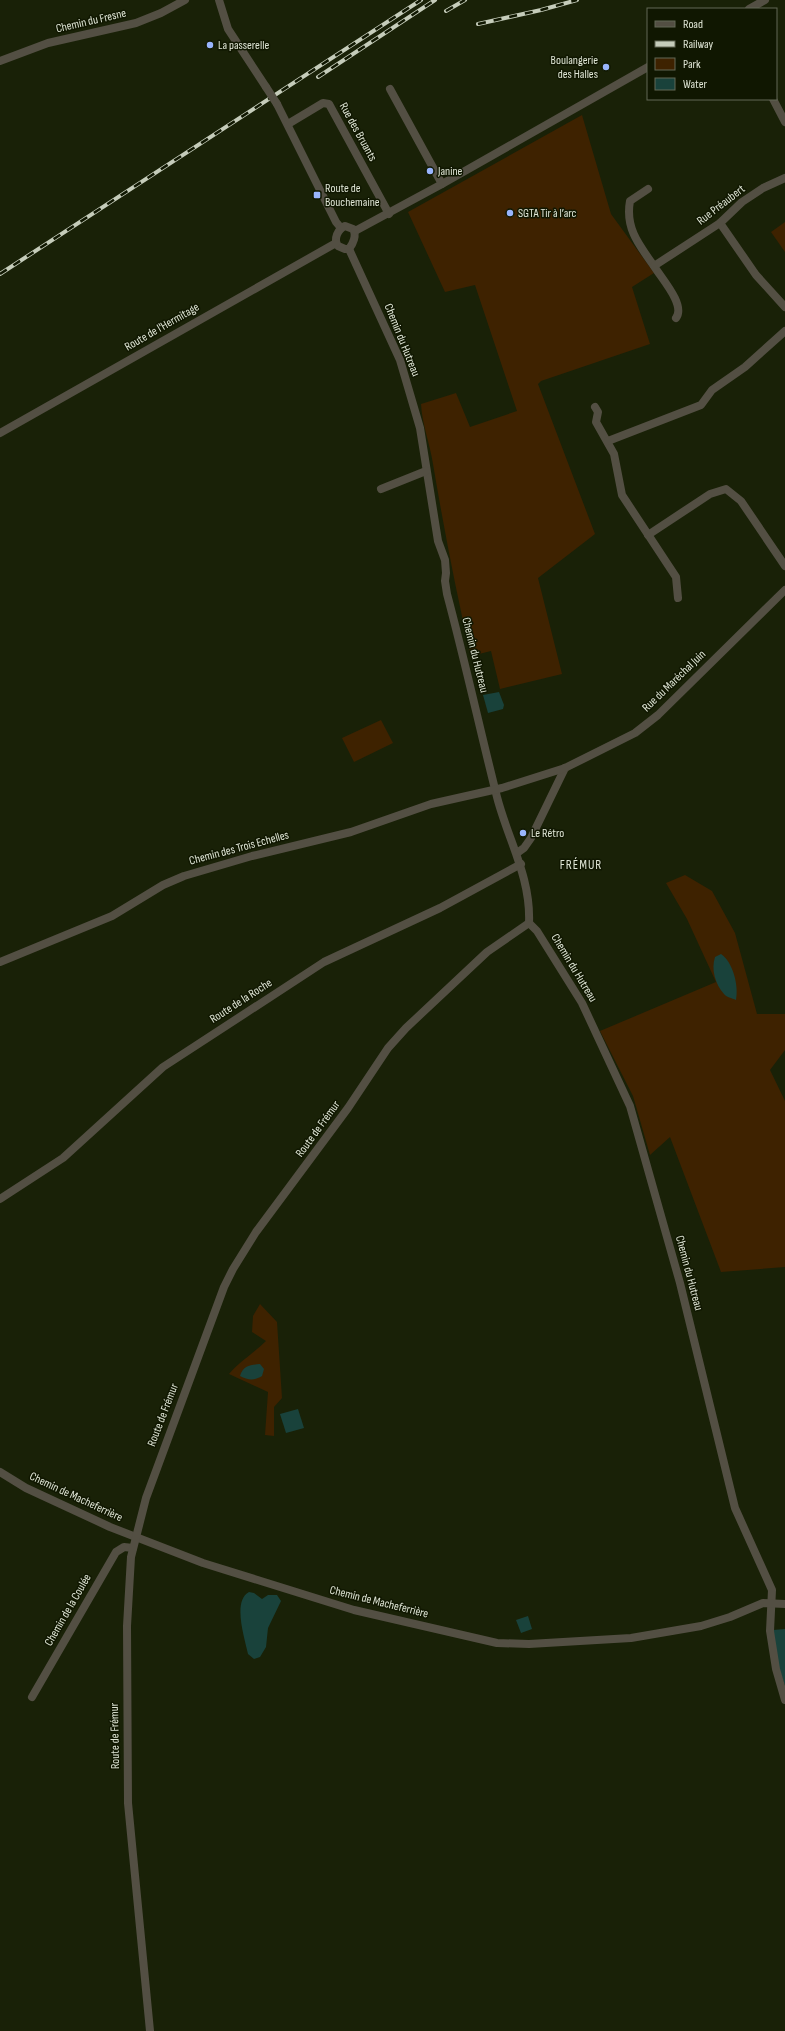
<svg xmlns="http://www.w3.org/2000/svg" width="785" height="2031" font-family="'Sofia Sans Condensed',sans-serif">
<rect width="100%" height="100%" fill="#192107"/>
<g fill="#3e2200">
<path d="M 582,115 L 611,214 L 654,273 L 632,287 L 650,344 L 541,381 L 538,384 L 595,534 L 538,578 L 562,674 L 500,689 L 491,651 L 471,656 C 456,592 444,529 433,464 C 430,444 422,424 421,404 L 456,393 L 470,427 L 517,411 L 475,285 L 445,292 L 408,212 Z"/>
<path d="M 785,222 L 785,252 L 771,232 Z"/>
<path d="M 381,720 L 393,743 L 354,762 L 342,738 Z"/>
<path d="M 685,875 L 712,891 L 735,933 L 757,1014 L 785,1014 L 785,1050 L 770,1070 L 785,1101 L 785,1267 L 721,1272 L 670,1137 L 650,1155 L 633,1096 L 600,1031 L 716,982 L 687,919 L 666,883 Z"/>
<path d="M 260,1304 L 277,1322 L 282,1398 L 274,1407 L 274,1436 L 265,1435 L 268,1392 L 229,1374 C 240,1361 254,1353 266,1341 L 252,1332 L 253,1316 Z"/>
</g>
<g fill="#19423b">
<path d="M 499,692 L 504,705 L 503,709 L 488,713 L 483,695 Z"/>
<path d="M 721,954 C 733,962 739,986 736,1000 C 732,998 726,997 724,994 C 715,984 711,969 715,957 Z"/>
<path d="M 260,1364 L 264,1369 L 262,1376 C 254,1381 248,1380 240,1376 C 243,1365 251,1365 260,1364 Z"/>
<path d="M 298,1409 L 304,1428 L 286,1433 L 280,1414 Z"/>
<path d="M 249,1592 L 254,1593 L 262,1599 L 268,1595 L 277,1595 L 281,1601 L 268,1628 L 266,1647 L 260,1657 L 254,1659 L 248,1654 C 245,1639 232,1601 249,1592 Z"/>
<path d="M 528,1616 L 532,1629 L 521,1633 L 516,1620 Z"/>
<path d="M 785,1629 L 785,1686 L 779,1668 L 773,1630 Z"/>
</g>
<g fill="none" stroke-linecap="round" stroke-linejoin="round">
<g stroke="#534f43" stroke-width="8">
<path d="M 219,0 L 228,29 L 266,87"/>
<path d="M 749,9 L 765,0"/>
<path d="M 0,61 L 48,43 L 136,23 L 161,13 L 185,0"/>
<path d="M 390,89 L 442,184"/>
<path d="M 773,99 L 785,122"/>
<path d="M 277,104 L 336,222 L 341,228"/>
<path d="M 288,124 L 323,103 L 329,104 L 389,214"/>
<path d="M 648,189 L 630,201 C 625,228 639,245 654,266"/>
<path d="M 720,223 L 756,275 L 785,307"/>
<path d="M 345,226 L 353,229 C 357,235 353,244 349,249 L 345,249 L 338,246 C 333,239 338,229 345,226 Z"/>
<path d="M 355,231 L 442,184 L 648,67"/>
<path d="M 349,249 L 400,360 L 420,428 L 438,541 L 445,560 L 446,573 L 445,581 L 447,594 C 465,661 480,730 497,797 C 508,840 531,877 529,923 L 537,931 L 582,1003 L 630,1106 L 680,1283 L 735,1508 L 772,1590 L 770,1631 L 776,1669 L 785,1700"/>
<path d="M 676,318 C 686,305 661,278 654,266 L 720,223 L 742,202 L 763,188 L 785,178"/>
<path d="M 595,407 L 598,412 L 596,422 L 614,454 L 622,495 L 676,577 L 678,598"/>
<path d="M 0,433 L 336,243"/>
<path d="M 608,441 L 701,405 L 712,390 L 745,367 L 785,331"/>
<path d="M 381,489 L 426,471"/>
<path d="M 648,535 L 710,494 L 726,489 L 741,501 L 785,566"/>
<path d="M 517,853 L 524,848 L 531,838 L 565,768"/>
<path d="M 0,962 L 112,916 L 163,885 L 184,876 L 252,856 L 351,832 L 431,804 L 502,788 L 565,768 L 635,733 L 658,715 L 785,590"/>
<path d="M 0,1199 L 63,1158 L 163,1067 L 324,962 L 440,908 L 521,864"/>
<path d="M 0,1472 L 26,1488 L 110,1527 L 203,1563 L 354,1610 L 497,1643 L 529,1644 L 631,1638 L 701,1626 L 730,1617 L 763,1603 L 785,1604"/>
<path d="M 32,1697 L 116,1552 L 124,1547 L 133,1548"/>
<path d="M 150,2031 L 128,1803 L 127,1626 L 131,1557 L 146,1498 L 224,1287 L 233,1269 L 256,1232 L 348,1108 L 388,1048 L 406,1028 L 487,952 L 529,923"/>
</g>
<g stroke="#c5ccba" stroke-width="4">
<g id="rail">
<path d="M 446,11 L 465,0"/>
<path d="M 478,24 L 541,10 L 577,0"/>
<path d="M 318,77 L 435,0"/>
<path d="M 0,274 L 421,0"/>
</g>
</g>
<use href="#rail" stroke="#101701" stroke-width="2.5" stroke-dasharray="8" stroke-linecap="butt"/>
<path stroke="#534f43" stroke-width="8" d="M 266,87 L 277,104"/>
</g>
<g fill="#99b5fd" stroke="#101701" stroke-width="1.5">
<circle cx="210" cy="45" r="4"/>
<circle cx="606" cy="67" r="4"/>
<circle cx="430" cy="171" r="4"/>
<rect x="313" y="191" width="8" height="8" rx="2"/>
<circle cx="510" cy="213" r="4"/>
<circle cx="523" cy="833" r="4"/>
</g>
<g text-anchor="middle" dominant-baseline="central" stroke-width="3" stroke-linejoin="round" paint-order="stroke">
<g font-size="12" fill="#dfe5d5" stroke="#101701">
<text transform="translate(91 21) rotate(-13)">Chemin du Fresne</text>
<text transform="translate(358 132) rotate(61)">Rue des Bruants</text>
<text transform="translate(721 205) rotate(-38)">Rue Préaubert</text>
<text transform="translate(162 327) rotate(-30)">Route de l'Hermitage</text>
<text transform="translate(402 340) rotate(68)">Chemin du Hutreau</text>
<text transform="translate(475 655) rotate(76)">Chemin du Hutreau</text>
<text transform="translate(674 681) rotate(-44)">Rue du Maréchal Juin</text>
<text transform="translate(239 848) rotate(-15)">Chemin des Trois Echelles</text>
<text transform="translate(574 968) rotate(59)">Chemin du Hutreau</text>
<text transform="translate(241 1001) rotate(-33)">Route de la Roche</text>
<text transform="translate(318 1129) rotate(-54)">Route de Frémur</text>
<text transform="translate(689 1273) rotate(75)">Chemin du Hutreau</text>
<text transform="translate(163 1415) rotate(-69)">Route de Frémur</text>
<text transform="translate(76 1497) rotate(25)">Chemin de Macheferrière</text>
<text transform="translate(379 1602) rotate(14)">Chemin de Macheferrière</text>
<text transform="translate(68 1610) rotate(-60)">Chemin de la Coulée</text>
<text transform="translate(115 1736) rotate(-91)">Route de Frémur</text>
</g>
<g font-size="12" fill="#dfe5d5" stroke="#101701" text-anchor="start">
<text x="218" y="45">La passerelle</text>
<text x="598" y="60" text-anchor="end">Boulangerie<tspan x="598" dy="14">des Halles</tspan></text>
<text x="438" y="171">Janine</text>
<text x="325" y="188">Route de<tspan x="325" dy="14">Bouchemaine</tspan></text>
<text x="518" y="213">SGTA Tir à l’arc</text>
<text x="531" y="833">Le Rétro</text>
</g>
<g font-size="13" letter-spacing="1" fill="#dfe5d5" stroke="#101701">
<text x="581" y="865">FRÉMUR</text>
</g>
</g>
<rect x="647" y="8" width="130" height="92" fill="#101701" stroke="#636956"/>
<rect x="655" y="21" width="20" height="6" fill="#534f43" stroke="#636956"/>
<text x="683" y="28" font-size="12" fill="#dfe5d5">Road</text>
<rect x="655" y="41" width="20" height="6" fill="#c5ccba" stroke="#636956"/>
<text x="683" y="48" font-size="12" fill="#dfe5d5">Railway</text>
<rect x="655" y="58" width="20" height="12" fill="#3e2200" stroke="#636956"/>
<text x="683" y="68" font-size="12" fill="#dfe5d5">Park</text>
<rect x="655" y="78" width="20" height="12" fill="#19423b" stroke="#636956"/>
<text x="683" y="88" font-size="12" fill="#dfe5d5">Water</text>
</svg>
